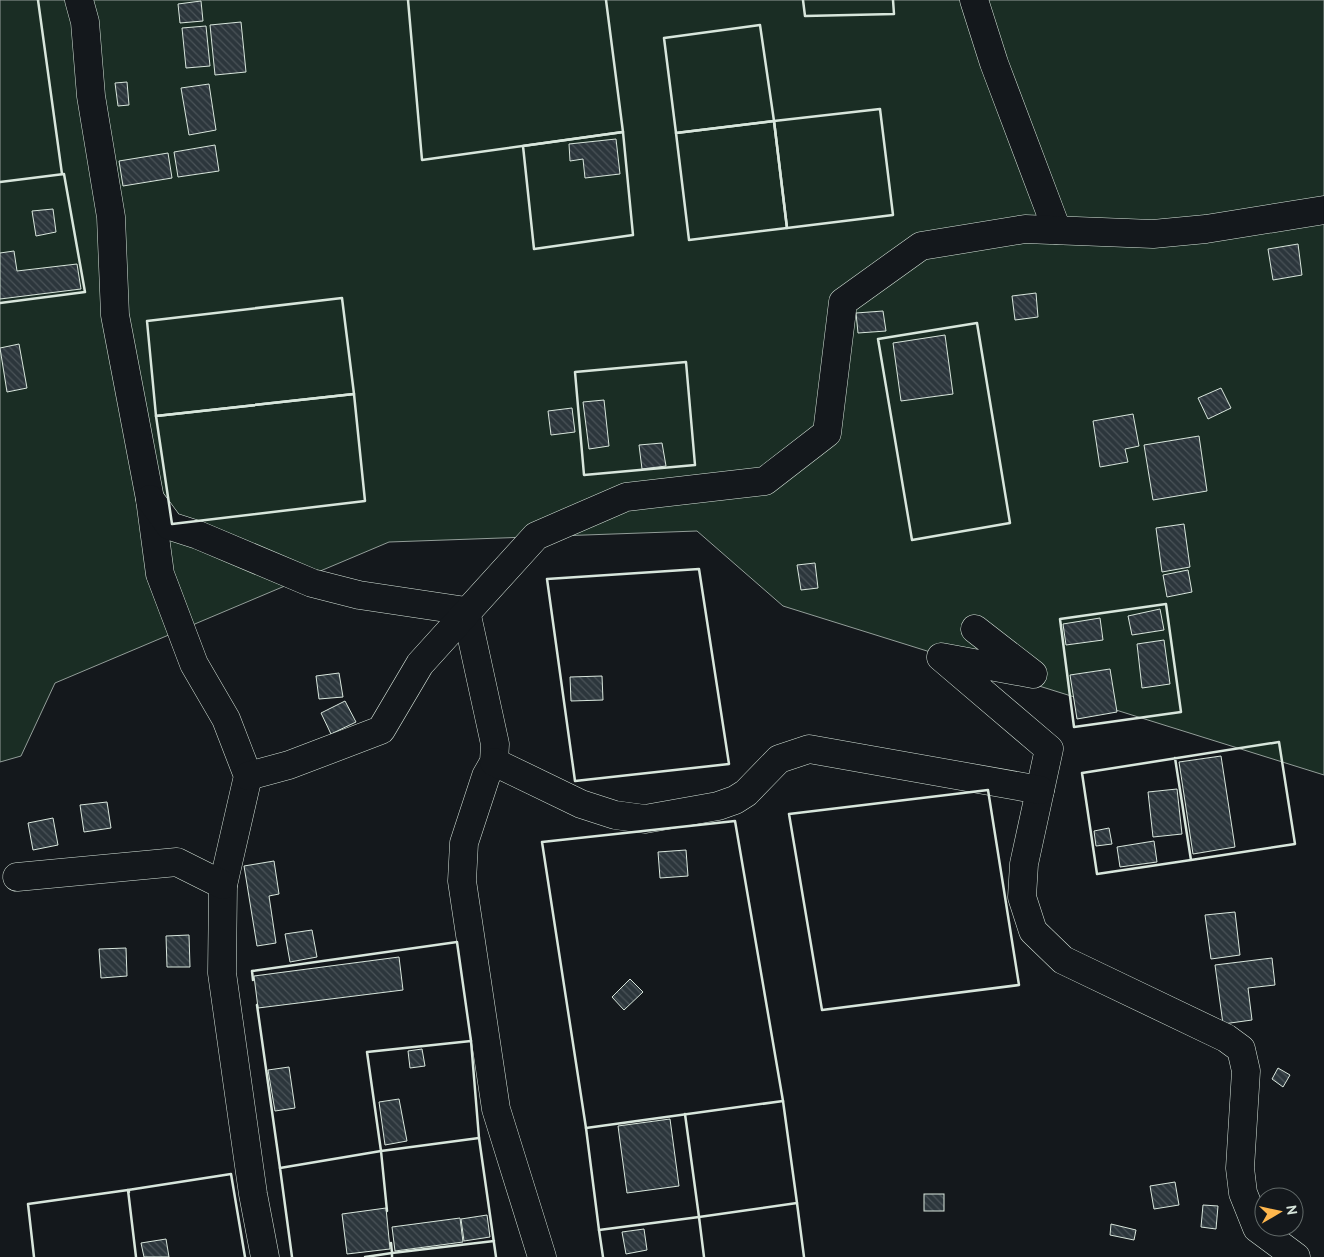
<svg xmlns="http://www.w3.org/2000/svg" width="1324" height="1257" font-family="'PT Sans',sans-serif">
<defs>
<pattern id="building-back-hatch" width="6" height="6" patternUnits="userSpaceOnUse" patternTransform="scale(1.25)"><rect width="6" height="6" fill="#2c363c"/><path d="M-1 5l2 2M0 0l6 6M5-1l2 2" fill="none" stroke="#4a5358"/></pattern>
</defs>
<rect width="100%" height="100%" fill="#14181c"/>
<path fill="#1a2d24" stroke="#939e99" d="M 0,0 L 1324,0 L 1324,775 L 783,606 L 697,531 L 389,542 L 55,683 L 21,756 L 0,762 Z"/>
<g fill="url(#building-back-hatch)" stroke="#d8e6dc">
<path d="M 201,1 L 203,21 L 180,23 L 178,4 Z"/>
<path d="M 241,22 L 246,72 L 215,75 L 210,25 Z"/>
<path d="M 206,26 L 210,66 L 186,68 L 182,28 Z"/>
<path d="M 127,82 L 129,105 L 118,106 L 115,83 Z"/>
<path d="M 209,84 L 216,130 L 189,135 L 181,88 Z"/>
<path d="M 616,139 L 620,174 L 585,178 L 583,159 L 570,161 L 569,144 Z"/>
<path d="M 215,145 L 219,171 L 178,177 L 174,152 Z"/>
<path d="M 168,153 L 172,178 L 123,186 L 119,161 Z"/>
<path d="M 53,209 L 56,232 L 36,236 L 32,211 Z"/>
<path d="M 1298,244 L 1302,275 L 1273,280 L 1268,249 Z"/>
<path d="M 14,251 L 17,271 L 77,264 L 81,289 L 0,299 L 0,253 Z"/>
<path d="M 1036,293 L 1038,317 L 1015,320 L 1012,296 Z"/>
<path d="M 883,311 L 886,331 L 858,333 L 856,313 Z"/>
<path d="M 945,335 L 953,394 L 901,401 L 893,343 Z"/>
<path d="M 19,344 L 27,388 L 7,392 L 0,348 Z"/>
<path d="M 1221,388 L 1231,408 L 1208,419 L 1198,398 Z"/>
<path d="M 604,400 L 609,446 L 589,449 L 583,402 Z"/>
<path d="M 572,408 L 575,432 L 551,435 L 548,411 Z"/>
<path d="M 1133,414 L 1139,446 L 1125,449 L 1128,462 L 1100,467 L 1093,421 Z"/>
<path d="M 1199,436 L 1207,491 L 1153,500 L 1144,445 Z"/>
<path d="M 662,443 L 666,466 L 642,469 L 639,445 Z"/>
<path d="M 1184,524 L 1190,567 L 1162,572 L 1156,528 Z"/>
<path d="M 815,563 L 818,588 L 801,590 L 797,565 Z"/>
<path d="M 1188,570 L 1192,592 L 1167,597 L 1163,575 Z"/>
<path d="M 1160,609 L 1164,630 L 1132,635 L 1128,616 Z"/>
<path d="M 1100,618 L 1103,640 L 1066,645 L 1063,624 Z"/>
<path d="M 1164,640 L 1170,684 L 1142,688 L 1137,644 Z"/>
<path d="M 1110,669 L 1117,712 L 1077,719 L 1070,675 Z"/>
<path d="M 339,673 L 343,697 L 319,699 L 316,676 Z"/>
<path d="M 602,676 L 603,700 L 571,701 L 570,677 Z"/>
<path d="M 345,701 L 356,722 L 331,734 L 321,713 Z"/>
<path d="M 1221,756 L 1235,847 L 1193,854 L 1179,762 Z"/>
<path d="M 1177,789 L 1182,834 L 1153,837 L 1148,792 Z"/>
<path d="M 107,802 L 111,828 L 84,832 L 80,805 Z"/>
<path d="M 53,818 L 58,845 L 33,850 L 28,823 Z"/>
<path d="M 1109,828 L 1112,844 L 1096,846 L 1094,831 Z"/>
<path d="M 1154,841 L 1157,862 L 1120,867 L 1117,847 Z"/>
<path d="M 686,850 L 688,876 L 660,878 L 658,852 Z"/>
<path d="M 274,861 L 279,894 L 269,896 L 276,943 L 257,946 L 244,866 Z"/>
<path d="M 1235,912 L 1240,955 L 1211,959 L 1205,915 Z"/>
<path d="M 312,930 L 317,957 L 290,962 L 285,934 Z"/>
<path d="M 189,935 L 190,967 L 167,967 L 166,936 Z"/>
<path d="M 126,948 L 127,976 L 101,978 L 99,949 Z"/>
<path d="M 399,957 L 403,990 L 258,1008 L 254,976 Z"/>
<path d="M 1272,958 L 1275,985 L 1248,988 L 1252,1020 L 1223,1024 L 1215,965 Z"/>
<path d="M 630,979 L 643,992 L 624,1010 L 612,997 Z"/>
<path d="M 422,1049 L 425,1066 L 410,1068 L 408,1051 Z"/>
<path d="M 289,1067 L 295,1108 L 275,1111 L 268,1070 Z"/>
<path d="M 1278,1068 L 1290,1075 L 1283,1087 L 1272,1079 Z"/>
<path d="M 399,1099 L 407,1141 L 385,1145 L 379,1102 Z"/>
<path d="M 670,1119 L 679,1186 L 627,1193 L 618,1126 Z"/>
<path d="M 1175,1182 L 1179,1205 L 1154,1209 L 1150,1186 Z"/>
<rect x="924" y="1194" width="20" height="17"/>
<path d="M 1203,1205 L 1218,1206 L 1216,1229 L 1201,1227 Z"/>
<path d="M 386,1208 L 390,1249 L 347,1254 L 342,1214 Z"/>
<path d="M 487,1215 L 490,1237 L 464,1241 L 461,1219 Z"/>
<path d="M 460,1218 L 463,1242 L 395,1251 L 392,1227 Z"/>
<path d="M 1111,1224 L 1136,1230 L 1134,1240 L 1110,1235 Z"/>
<path d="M 644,1229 L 647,1250 L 626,1254 L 622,1232 Z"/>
<path d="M 166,1239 L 169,1257 L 144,1257 L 141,1243 Z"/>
</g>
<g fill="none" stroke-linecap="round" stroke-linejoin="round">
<g stroke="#d8e6dc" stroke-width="29">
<g id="minor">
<path d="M 79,0 L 85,22 L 91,96 L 111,217 L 115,315 L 150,499 L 160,574 L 194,664 L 226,719 L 248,776 L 223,885 L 222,973 L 253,1194 L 265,1257"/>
<path d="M 974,0 L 994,63 L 1057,230"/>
<path d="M 150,499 L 170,526 L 198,535 L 312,583 L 359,595 L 466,611 L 495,744 L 494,762 L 486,776 L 464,843 L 462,881 L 496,1109 L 542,1257"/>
<path d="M 975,629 L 1033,674 L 941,657 L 1049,749 L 1024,864 L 1022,897 L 1033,931 L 1063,960 L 1226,1038 L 1241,1049 L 1246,1071 L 1240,1168 L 1243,1193 L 1257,1228 L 1296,1257"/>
<path d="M 494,762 L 581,804 L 615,815 L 645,819 L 718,806 L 735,800 L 746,793 L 779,759 L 809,749 L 1040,790"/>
<path d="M 248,776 L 289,765 L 381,730 L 420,664 L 536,536 L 626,497 L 765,481 L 827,433 L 843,302 L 921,246 L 1025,229 L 1153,234 L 1206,229 L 1324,210"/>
<path d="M 17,877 L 177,862 L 223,885"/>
</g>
</g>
<use href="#minor" stroke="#14181c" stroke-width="28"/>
<g stroke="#d8e6dc" stroke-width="2.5">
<path d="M 38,0 L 62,174"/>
<path d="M 408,0 L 422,160 L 623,132 L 606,0"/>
<path d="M 803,0 L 805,16 L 894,14 L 893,0"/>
<path d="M 760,25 L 774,121 L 676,133 L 664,38 Z"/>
<path d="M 880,109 L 893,215 L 787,228 L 774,121 Z"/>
<path d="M 774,121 L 787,228 L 689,240 L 676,133 Z"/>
<path d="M 623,132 L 633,235 L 534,249 L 523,146 Z"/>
<path d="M 0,182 L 64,174 L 85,292 L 0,303"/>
<path d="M 342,298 L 354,394 L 156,416 L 147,321 Z"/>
<path d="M 977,323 L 1010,523 L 912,540 L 878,339 Z"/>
<path d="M 686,362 L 695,465 L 584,475 L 575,372 Z"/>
<path d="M 354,394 L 365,501 L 172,524 L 156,416 Z"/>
<path d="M 699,569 L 729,764 L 575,781 L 547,579 Z"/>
<path d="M 1166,604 L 1181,712 L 1074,727 L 1060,619 Z"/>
<path d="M 1175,758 L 1191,860 L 1097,874 L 1082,773 L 1279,742 L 1295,844 L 1191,860"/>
<path d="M 988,790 L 1019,985 L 822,1010 L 789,814 Z"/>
<path d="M 735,821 L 783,1101 L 586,1128 L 542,842 Z"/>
<path d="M 253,980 L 252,971 L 457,942 L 471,1041"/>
<path d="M 257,1005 L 280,1168"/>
<path d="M 685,1114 L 699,1217 L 797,1203 L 783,1101"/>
<path d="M 586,1128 L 599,1230 L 699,1217 L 704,1257"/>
<path d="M 797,1203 L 804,1257"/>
<path d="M 387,1211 L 381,1151 L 479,1138 L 496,1257"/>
<path d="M 599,1230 L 603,1257"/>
<path d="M 34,1257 L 28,1204 L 128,1190 L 129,1192"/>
<path d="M 136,1257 L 128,1190 L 231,1174 L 245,1257"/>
<path d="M 292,1257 L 280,1168 L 381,1151 L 367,1052 L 471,1041 L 479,1138"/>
<path d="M 365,1257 L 392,1253 L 391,1243"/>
<path d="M 392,1257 L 392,1253 L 494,1241"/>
</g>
</g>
<g transform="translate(1279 1212) rotate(81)"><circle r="24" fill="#14181c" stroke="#626a69"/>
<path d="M0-4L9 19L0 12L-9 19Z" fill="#ffb74d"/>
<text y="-8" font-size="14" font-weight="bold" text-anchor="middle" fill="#d8e6dc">N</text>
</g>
</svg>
